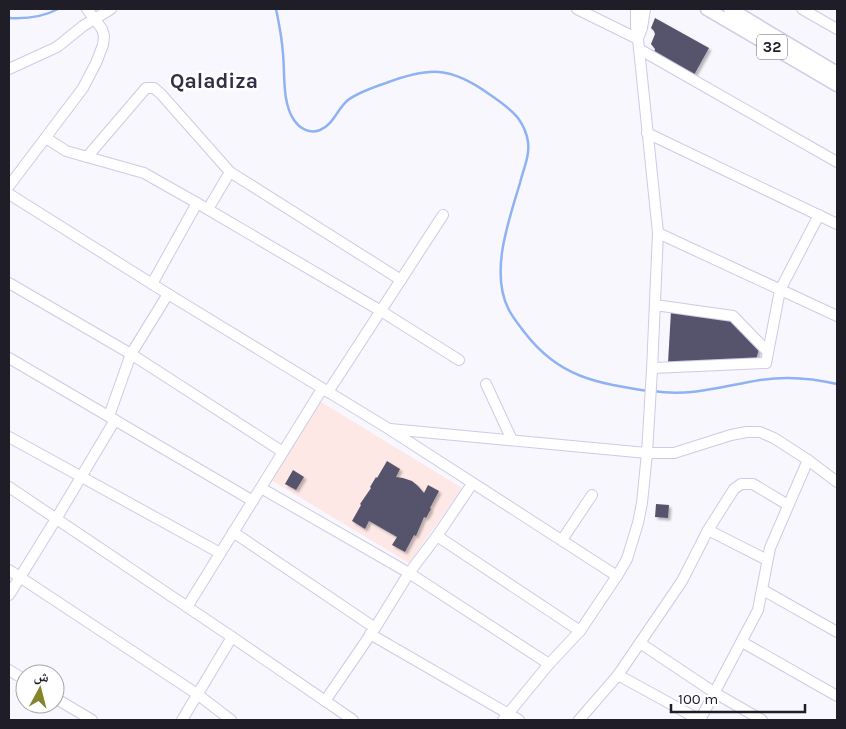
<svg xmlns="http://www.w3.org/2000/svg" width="846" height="729" font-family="Karla,'Noto Naskh Arabic',sans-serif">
<defs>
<filter id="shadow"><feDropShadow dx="2.5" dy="2.5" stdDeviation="1" flood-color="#0004"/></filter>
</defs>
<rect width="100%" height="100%" fill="#f8f7fd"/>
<path fill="#fee8e6" d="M 321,402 L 462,488 L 409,563 L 271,480 Z"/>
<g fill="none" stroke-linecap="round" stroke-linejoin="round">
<g stroke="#8fb2f4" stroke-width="2.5">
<path d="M 276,9 C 279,23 282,39 283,54 C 285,74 282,103 294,120 C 300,129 310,134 320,130 C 334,124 337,109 348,100 C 359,92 374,87 386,83 C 429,67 450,66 489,94 C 499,101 510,108 518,118 C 523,125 527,134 528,142 C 530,156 523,170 520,183 C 509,220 490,271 508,308 C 512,317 519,325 525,333 C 559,377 596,383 648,391"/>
<path d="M 9,18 C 26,19 43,17 58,9"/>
<path d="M 653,391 C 691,397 723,386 760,380 C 786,376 812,378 837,384"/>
</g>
</g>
<g fill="#57536c" filter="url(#shadow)">
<path d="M 655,18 L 709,48 L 694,75 L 654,53 L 655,49 L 651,44 L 655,34 L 654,31 L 651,28 Z"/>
<path d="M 671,311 L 735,321 L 759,349 L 756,360 L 668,363 Z"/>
<path d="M 387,461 L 400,469 L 396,477 L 403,478 L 412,481 L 418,486 L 424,493 L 428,485 L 439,491 L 430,508 L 431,509 L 426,518 L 424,517 L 416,536 L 414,535 L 405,552 L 392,545 L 397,537 L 369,521 L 365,529 L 352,521 L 361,505 L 360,504 L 371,488 L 370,487 L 376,477 L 377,478 Z"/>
<path d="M 293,470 L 304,477 L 296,490 L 285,484 Z"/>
<path d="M 656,504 L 669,505 L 668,518 L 655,517 Z"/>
</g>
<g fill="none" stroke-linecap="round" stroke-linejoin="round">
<g stroke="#cecae7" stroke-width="12">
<g id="minor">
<path d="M 577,9 L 638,39"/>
<path d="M 802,9 L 837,29"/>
<path d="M 639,36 L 642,28 L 645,9"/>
<path d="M 639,49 L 837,162"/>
<path d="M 9,69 L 57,47 L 83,26 L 111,9"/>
<path d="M 647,133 L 837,224"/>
<path d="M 46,138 L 66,151 L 144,173 L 197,203 L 381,311 L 459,360"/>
<path d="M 87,157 L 146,88 L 154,88 L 161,94 L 230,172 L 401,280"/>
<path d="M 9,186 L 83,88 L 96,63 L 103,45 L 104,36 L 102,29 L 87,9"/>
<path d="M 9,194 L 168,294 L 389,429 L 617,576"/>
<path d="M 208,209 L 230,172"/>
<path d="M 658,233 L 837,316"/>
<path d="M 9,283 L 131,354 L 283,452"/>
<path d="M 152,284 L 197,203"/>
<path d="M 655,305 L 733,316 L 768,352"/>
<path d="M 9,358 L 253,501"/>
<path d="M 653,368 L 766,363 L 780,290 L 819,215"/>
<path d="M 486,384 L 512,440"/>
<path d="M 328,392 L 443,215"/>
<path d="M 109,416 L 131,354 L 168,294"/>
<path d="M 390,429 L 647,453 L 674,453 L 731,435 L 747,432 L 760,432 L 774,438 L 808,460 L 837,482"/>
<path d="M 9,437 L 220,553"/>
<path d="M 9,487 L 232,637 L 353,720"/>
<path d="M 261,488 L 409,573 L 549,664"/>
<path d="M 708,530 L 767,560"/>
<path d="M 233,532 L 375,628"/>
<path d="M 437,536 L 580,631"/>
<path d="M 562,540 L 592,495"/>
<path d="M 9,570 L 197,694 L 231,720"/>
<path d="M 763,590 L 837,632"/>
<path d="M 9,595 L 56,519 L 115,420"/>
<path d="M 187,607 L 322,389"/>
<path d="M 370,634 L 519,720"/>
<path d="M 742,642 L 837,696"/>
<path d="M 640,643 L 715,693 L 762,720"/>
<path d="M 9,670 L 25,680"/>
<path d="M 618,675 L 700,720"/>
<path d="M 55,698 L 92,720"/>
<path d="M 325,701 L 375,628 L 409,573 L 437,536 L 472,484"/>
<path d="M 182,720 L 232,637"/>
<path d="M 503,720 L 549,664 L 580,631 L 617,576 L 627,559 L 638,523 L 642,503 L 647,453 L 652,370 L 658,233 L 638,39 L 636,27 L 636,9"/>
<path d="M 579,720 L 618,675 L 682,581 L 708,530 L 734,489 L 741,484 L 753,484 L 788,505"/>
<path d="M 700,720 L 758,610 L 770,548 L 808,460"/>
</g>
</g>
<g stroke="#cecae7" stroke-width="15">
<g id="major">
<path d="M 707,9 L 837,85"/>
<path d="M 730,9 L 837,73"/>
</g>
</g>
<use href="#minor" stroke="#fff" stroke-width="10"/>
<use href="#major" stroke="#fff" stroke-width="12"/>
</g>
<g text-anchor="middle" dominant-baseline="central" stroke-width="5" stroke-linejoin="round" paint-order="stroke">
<rect fill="#fff" stroke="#626168" stroke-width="1" x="757" y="34.5" width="30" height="25" rx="4"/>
<g font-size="15" font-weight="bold" fill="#1f1d28">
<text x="772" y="47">32</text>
</g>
<g font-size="21" font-weight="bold" fill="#332f46" stroke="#fff">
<text x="214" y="81">Qaladiza</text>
</g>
</g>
<rect width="846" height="729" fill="none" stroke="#1f1d28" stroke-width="20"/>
<g transform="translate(40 689) rotate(7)"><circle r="24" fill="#ffffff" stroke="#a5a5a9"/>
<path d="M0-4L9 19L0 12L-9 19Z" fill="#85832b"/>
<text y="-8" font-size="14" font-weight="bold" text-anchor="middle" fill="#1f1d28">ش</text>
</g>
<path d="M671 704v8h134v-8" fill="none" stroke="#1f1d28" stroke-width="2.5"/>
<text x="678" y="704" font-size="15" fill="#1f1d28" stroke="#ffffff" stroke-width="4" paint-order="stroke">100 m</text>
</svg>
